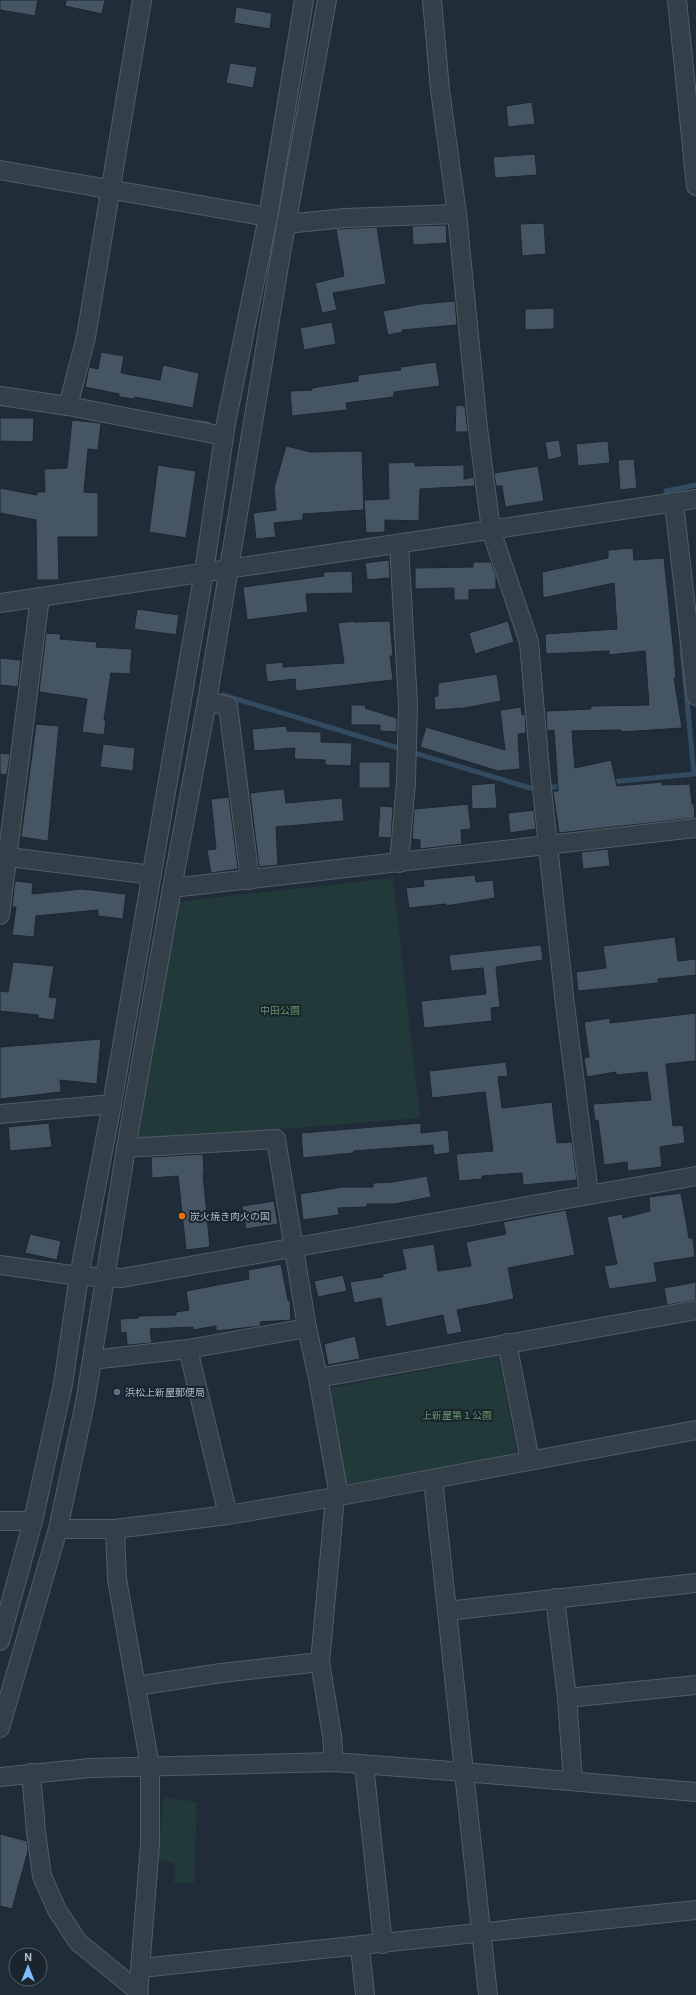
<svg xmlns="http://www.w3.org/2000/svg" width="696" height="1995" font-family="Roboto,'Noto Sans JP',sans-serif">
<rect width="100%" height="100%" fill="#202d38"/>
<g fill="#223939">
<path d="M 393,878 L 420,1118 L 134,1141 L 175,902 Z"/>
<path d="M 498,1356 L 517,1454 L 346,1487 L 326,1389 Z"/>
<path d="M 163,1797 L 197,1802 L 194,1883 L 174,1883 L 175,1864 L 159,1859 Z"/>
</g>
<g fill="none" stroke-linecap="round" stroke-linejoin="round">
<g stroke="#324b61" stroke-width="5">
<path d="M 196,422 L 208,424"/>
<path d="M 666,501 L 666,491 L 696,485"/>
<path d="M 223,695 L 530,788"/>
<path d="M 610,782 L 694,774 L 682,648"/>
<path d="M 553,787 L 564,786"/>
</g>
</g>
<g fill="#455563" stroke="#1b262f">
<path d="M 0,0 L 38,0 L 35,16 L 0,10 Z"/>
<path d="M 66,0 L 105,0 L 102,14 L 65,6 Z"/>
<path d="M 236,7 L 272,13 L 270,29 L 234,23 Z"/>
<path d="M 230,63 L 257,67 L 253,88 L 226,83 Z"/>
<path d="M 532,102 L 535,124 L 508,127 L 506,106 Z"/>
<path d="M 535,154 L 537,175 L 495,178 L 493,157 Z"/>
<path d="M 544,223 L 546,254 L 522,256 L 520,224 Z"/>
<path d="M 446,225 L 447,243 L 413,245 L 412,226 Z"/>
<path d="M 377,227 L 386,284 L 333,293 L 337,310 L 322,313 L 315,283 L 344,276 L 336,229 Z"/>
<path d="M 455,301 L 457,325 L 402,330 L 403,332 L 388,335 L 383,311 L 421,304 Z"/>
<path d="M 554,308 L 554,329 L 525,330 L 525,309 Z"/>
<path d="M 332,322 L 336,344 L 304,350 L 300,328 Z"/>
<path d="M 101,352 L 124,356 L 121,373 L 160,380 L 163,365 L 199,373 L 193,408 L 135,397 L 134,399 L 119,397 L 119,394 L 85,387 L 89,367 L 98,369 Z"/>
<path d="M 436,362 L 440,386 L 394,392 L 394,397 L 346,403 L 347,410 L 292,416 L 290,391 L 312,390 L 312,388 L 358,381 L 358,375 L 401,370 L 400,367 Z"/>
<path d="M 456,405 L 465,406 L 468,432 L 455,432 Z"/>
<path d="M 0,418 L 34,418 L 33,442 L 0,441 Z"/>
<path d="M 72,420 L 101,423 L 98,450 L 88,449 L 84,492 L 98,493 L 98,537 L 58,537 L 59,580 L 37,580 L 36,520 L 0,513 L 0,488 L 37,495 L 37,492 L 45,492 L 44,469 L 67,468 Z"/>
<path d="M 559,440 L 562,457 L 548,460 L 545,442 Z"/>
<path d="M 608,441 L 610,463 L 578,466 L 576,444 Z"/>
<path d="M 286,446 L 311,452 L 362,451 L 364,510 L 303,514 L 303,520 L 274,523 L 276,537 L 256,539 L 253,513 L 276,510 L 274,488 Z"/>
<path d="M 634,459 L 637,488 L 620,490 L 618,460 Z"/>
<path d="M 415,462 L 415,466 L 464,465 L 464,479 L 474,477 L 475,486 L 420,489 L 419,521 L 385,520 L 385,532 L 366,533 L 364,500 L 389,499 L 388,463 Z"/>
<path d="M 158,465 L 196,471 L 186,538 L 149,532 Z"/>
<path d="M 538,466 L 544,501 L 505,507 L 502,486 L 496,486 L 494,473 Z"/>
<path d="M 633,548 L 634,560 L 664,558 L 674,654 L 676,678 L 674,678 L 682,728 L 621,732 L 621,730 L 572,731 L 575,768 L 611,760 L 617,786 L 662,782 L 662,785 L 690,784 L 692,804 L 694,804 L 695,818 L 559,833 L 553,791 L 558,791 L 554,730 L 547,731 L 546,711 L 591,709 L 591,706 L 649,705 L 645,651 L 609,655 L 609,651 L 546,654 L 545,634 L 617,629 L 614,583 L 543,598 L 542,572 L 608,558 L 608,550 Z"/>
<path d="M 389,560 L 390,578 L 367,580 L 365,563 Z"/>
<path d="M 473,562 L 491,562 L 496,576 L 496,589 L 469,590 L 469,600 L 454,600 L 454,588 L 415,589 L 415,568 L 473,567 Z"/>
<path d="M 352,571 L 353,593 L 306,594 L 308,612 L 247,620 L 243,587 L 324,576 L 323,572 Z"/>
<path d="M 137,609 L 179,615 L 176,635 L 134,629 Z"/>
<path d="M 353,621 L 354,622 L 390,621 L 393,656 L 390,656 L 393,680 L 296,691 L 295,679 L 267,682 L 265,664 L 283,662 L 283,667 L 344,663 L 338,623 Z"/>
<path d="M 508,621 L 514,642 L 475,654 L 469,633 Z"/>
<path d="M 46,633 L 61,634 L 60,639 L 97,642 L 96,647 L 132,649 L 130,674 L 111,673 L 104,720 L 106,720 L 104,735 L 82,732 L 87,699 L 39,692 Z"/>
<path d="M 0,658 L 21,660 L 18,687 L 0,685 Z"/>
<path d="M 497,674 L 501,701 L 465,708 L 435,710 L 434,697 L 438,696 L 438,683 Z"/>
<path d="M 351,705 L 366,705 L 365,708 L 397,718 L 397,732 L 380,731 L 380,725 L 351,725 Z"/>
<path d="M 521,707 L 522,715 L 525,714 L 526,733 L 518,734 L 520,769 L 498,771 L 420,747 L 426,727 L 505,750 L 500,710 Z"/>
<path d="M 36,724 L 59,726 L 48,841 L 21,837 Z"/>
<path d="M 287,726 L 287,731 L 321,732 L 321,742 L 352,743 L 351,766 L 325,765 L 325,760 L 294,759 L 295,748 L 254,751 L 252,729 Z"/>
<path d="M 103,744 L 135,748 L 133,771 L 100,767 Z"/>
<path d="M 0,753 L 10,754 L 7,775 L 0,774 Z"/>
<rect x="359" y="762" width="31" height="26"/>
<path d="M 495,783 L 497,808 L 472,809 L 471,785 Z"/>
<path d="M 284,789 L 286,803 L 342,798 L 344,821 L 276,827 L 278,865 L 259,867 L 250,793 Z"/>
<path d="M 229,797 L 238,869 L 211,873 L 207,850 L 216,849 L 211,799 Z"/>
<path d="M 468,804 L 471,829 L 461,830 L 462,844 L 420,849 L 420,840 L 412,839 L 414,809 Z"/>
<path d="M 380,806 L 393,807 L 391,838 L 378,837 Z"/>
<path d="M 534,810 L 536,829 L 510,833 L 508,813 Z"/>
<path d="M 608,849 L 610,866 L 583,869 L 581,852 Z"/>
<path d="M 475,875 L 476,882 L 493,880 L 495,898 L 446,906 L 446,904 L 409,908 L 406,888 L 424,886 L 423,880 Z"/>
<path d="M 15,881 L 33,883 L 32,894 L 82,889 L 126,894 L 123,919 L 98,916 L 98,910 L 36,916 L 34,937 L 12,935 L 16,907 L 12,907 Z"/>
<path d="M 675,937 L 678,961 L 696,959 L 696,975 L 658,979 L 658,983 L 578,991 L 576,972 L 606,968 L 603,946 Z"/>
<path d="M 541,945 L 543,960 L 496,967 L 500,1007 L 491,1008 L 492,1021 L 424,1028 L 421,1001 L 486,994 L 483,968 L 451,971 L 449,955 Z"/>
<path d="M 13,962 L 54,966 L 49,997 L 57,998 L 54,1020 L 38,1018 L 38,1015 L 0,1011 L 0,991 L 8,992 Z"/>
<path d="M 696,1013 L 696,1061 L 666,1064 L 673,1126 L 683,1125 L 685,1143 L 660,1147 L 662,1167 L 628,1171 L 627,1162 L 604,1165 L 598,1120 L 595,1121 L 593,1104 L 651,1100 L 647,1072 L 616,1075 L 616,1072 L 587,1077 L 584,1058 L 589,1057 L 584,1022 L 610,1018 L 610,1023 Z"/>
<path d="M 101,1039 L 97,1084 L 60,1080 L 61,1092 L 0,1099 L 0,1047 Z"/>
<path d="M 506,1062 L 508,1076 L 498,1077 L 502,1108 L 552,1102 L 557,1143 L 572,1142 L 577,1180 L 523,1185 L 522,1173 L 482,1176 L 482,1179 L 459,1181 L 456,1154 L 493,1151 L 485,1092 L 432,1098 L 429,1071 Z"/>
<path d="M 49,1123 L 52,1147 L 10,1151 L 8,1127 Z"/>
<path d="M 421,1123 L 421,1133 L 448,1130 L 450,1153 L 434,1155 L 433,1145 L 354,1151 L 354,1153 L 303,1158 L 301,1133 Z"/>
<path d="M 203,1154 L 204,1174 L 203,1174 L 210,1247 L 186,1250 L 178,1176 L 152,1178 L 151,1157 Z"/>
<path d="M 427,1176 L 431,1197 L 395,1204 L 367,1204 L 367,1207 L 338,1208 L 339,1215 L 303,1220 L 300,1194 L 342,1187 L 373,1187 L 373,1183 L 393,1182 Z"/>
<path d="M 681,1193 L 689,1238 L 693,1238 L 695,1257 L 654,1263 L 657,1282 L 609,1289 L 604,1266 L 617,1264 L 607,1217 L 622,1214 L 623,1218 L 650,1211 L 649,1197 Z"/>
<path d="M 274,1201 L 278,1224 L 246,1229 L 242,1206 Z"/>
<path d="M 566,1210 L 575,1255 L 508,1268 L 514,1299 L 457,1310 L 462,1332 L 447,1335 L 443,1315 L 386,1327 L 381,1298 L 354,1303 L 350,1282 L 383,1277 L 383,1274 L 406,1269 L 402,1249 L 434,1244 L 438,1271 L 471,1266 L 466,1242 L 506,1234 L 503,1222 Z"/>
<path d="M 30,1234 L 61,1241 L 57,1260 L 25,1253 Z"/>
<path d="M 281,1264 L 288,1300 L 290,1300 L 291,1320 L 260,1322 L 261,1326 L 216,1331 L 216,1326 L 193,1330 L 193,1327 L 150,1329 L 152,1343 L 127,1345 L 126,1332 L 121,1333 L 120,1319 L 138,1318 L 138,1316 L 176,1315 L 176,1312 L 189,1310 L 186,1291 L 249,1279 L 248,1270 Z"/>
<path d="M 343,1275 L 347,1291 L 318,1297 L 314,1281 Z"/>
<path d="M 696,1282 L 696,1300 L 667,1305 L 664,1288 Z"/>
<path d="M 355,1336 L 360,1359 L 328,1365 L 324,1344 Z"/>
<path d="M 0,1834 L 27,1841 L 28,1851 L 12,1909 L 0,1906 Z"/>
</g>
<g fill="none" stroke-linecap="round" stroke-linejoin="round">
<g stroke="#515d67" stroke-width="20">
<g id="minor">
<path d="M 432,0 L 440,90 L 457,214 L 478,428 L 491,530 L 529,642 L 540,770 L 565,1005 L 589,1194"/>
<path d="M 677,0 L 696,186"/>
<path d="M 0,170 L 268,217"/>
<path d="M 286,224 L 345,218 L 457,214"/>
<path d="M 0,396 L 68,406 L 224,436"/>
<path d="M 68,406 L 86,337 L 142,0"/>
<path d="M 674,503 L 696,696"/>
<path d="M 0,603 L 696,499"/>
<path d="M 207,701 L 228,706 L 250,880"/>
<path d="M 0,856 L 152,875"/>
<path d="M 399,863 L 406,783 L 408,704 L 399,544"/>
<path d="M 172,888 L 696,828"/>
<path d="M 0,915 L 40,597"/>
<path d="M 0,1114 L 112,1104"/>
<path d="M 126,1148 L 276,1139 L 307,1328 L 318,1378 L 339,1496"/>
<path d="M 0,1265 L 79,1276 L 122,1278 L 696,1176"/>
<path d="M 507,1343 L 530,1460"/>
<path d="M 188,1349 L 228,1515"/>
<path d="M 92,1360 L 188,1349 L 307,1328"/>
<path d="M 318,1378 L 696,1310"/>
<path d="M 433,1479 L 464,1772 L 696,1792"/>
<path d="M 0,1521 L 33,1521"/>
<path d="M 58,1529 L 115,1529 L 117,1579 L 150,1766 L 150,1844 L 138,1995"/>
<path d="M 115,1529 L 228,1515 L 335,1497 L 696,1430"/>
<path d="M 555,1598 L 567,1698 L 573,1781"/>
<path d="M 447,1611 L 696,1583"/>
<path d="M 0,1641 L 33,1521 L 63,1384 L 79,1276 L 112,1104 L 204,572 L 226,423 L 268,217 L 304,0"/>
<path d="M 136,1686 L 221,1673 L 320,1662"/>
<path d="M 567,1698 L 696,1685"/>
<path d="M 0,1728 L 58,1529 L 85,1403 L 126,1148 L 172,888 L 207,701 L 282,247 L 327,0"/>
<path d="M 334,1762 L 332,1736 L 320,1662 L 335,1497"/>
<path d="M 364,1765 L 383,1944"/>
<path d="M 31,1773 L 36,1832 L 42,1876 L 57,1910 L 78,1942 L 139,1992"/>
<path d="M 0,1777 L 90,1768 L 334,1762 L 464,1772 L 488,1995"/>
<path d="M 360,1947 L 365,1995"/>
<path d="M 141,1968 L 696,1910"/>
</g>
</g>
<use href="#minor" stroke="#333f49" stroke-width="18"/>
</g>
<circle fill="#e8710a" stroke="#19242d" stroke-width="1.5" cx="182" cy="1216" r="4"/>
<circle fill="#5c6f8a" stroke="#19242d" stroke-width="1.5" cx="117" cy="1392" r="4"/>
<g text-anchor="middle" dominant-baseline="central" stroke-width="4" stroke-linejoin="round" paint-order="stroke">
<g font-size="10" fill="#64976a" stroke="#19242d">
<text x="280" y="1010">中田公園</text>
<text x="457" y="1415">上新屋第１公園</text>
</g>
<g font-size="10" fill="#aebac6" stroke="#19242d" text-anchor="start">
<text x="190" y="1216">炭火焼き肉火の国</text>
<text x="125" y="1392">浜松上新屋郵便局</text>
</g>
</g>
<g transform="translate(28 1967)"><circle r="19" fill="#19242d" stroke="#55606a"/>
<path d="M0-3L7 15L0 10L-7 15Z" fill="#7dbcfb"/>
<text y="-6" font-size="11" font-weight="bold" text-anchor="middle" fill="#aebac6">N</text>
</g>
</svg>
